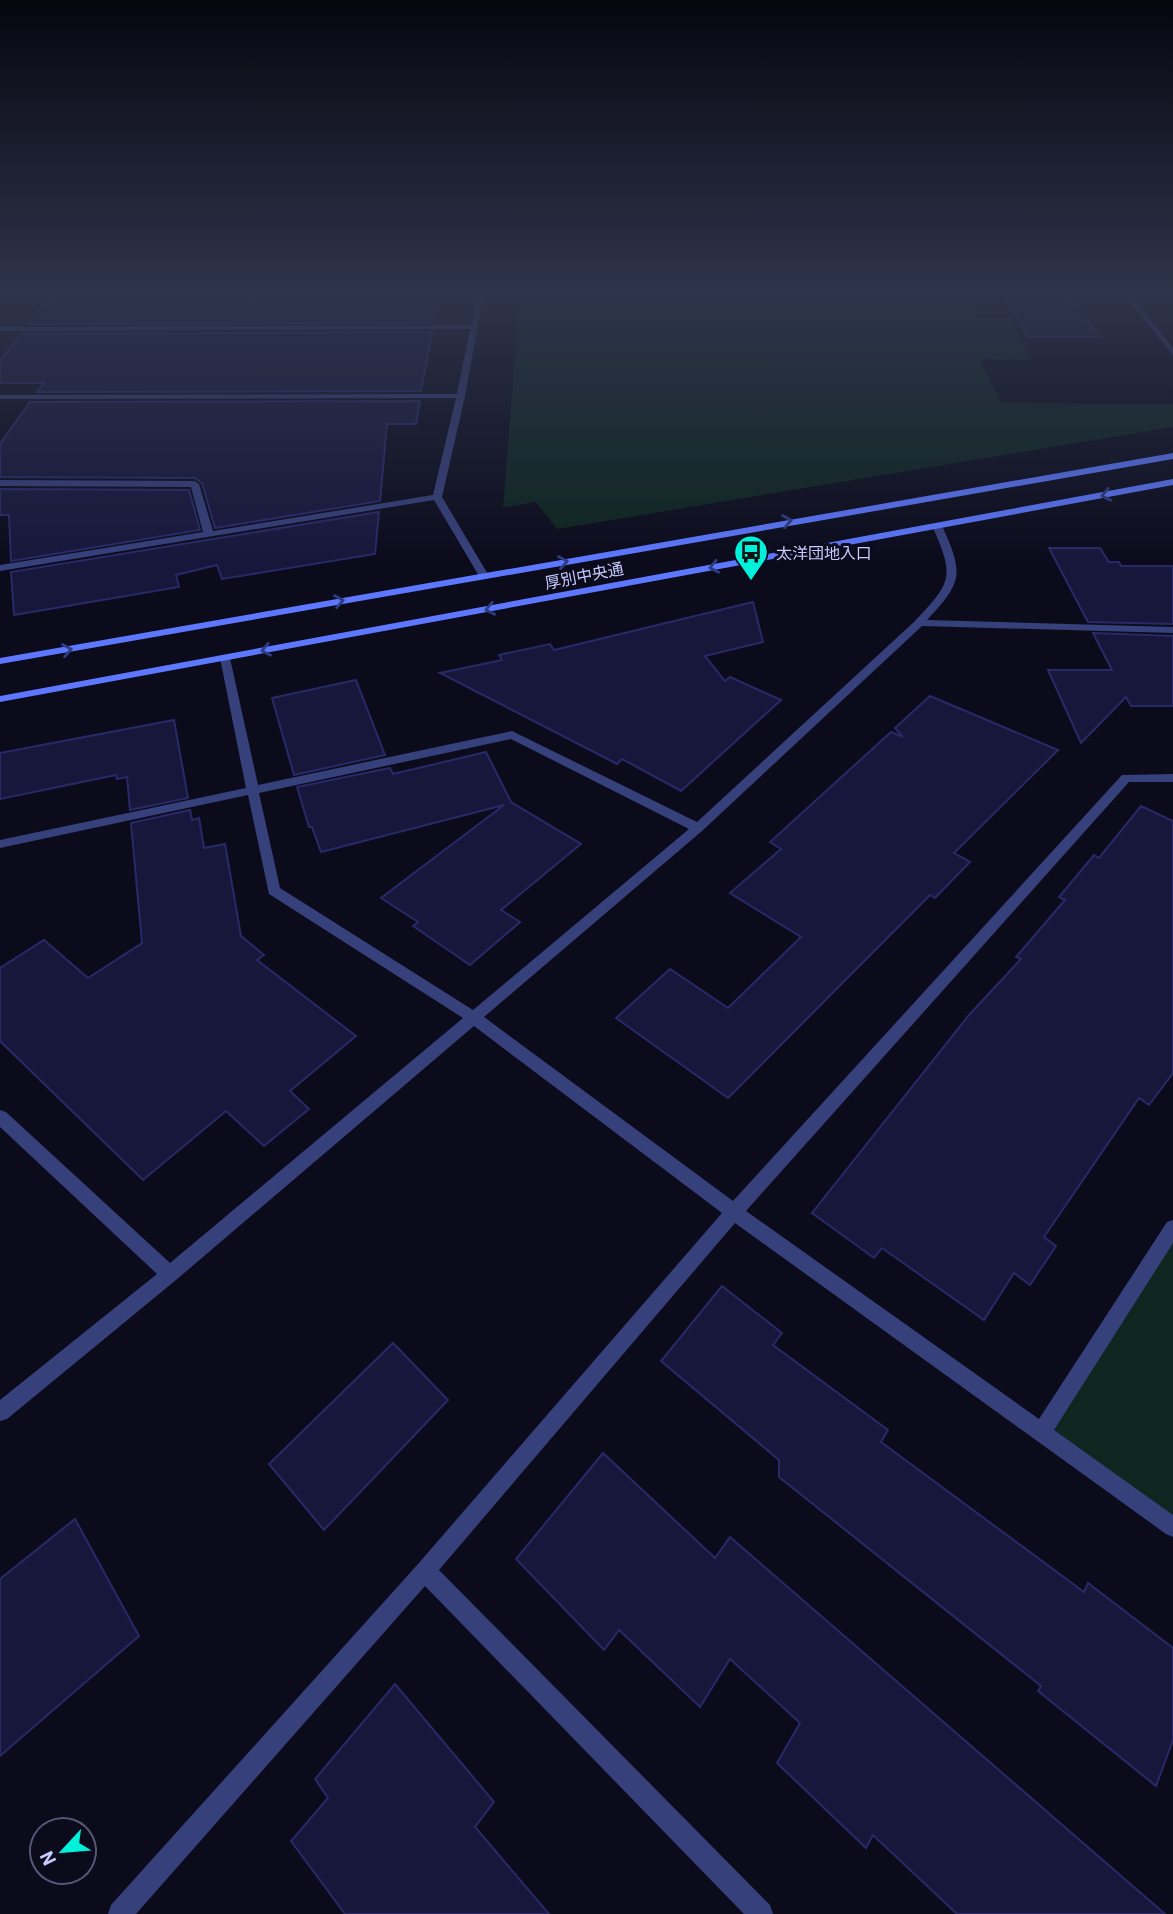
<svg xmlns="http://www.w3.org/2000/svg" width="1173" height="1914" font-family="Barlow,'Noto Sans JP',sans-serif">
<rect width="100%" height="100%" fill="#0b0b1c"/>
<g fill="#0e2520">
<path d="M 552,303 L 970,304 L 978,318 L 1010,319 L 1032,360 L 979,359 L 1001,403 L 1173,404 L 1173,427 L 557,529 L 536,502 L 503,508 L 519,310 Z"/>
<path d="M 1173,1228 L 1173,1527 L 1042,1432 Z"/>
</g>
<g fill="#17173c" stroke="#292968" stroke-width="2">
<path d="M 52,293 L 439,293 L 434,323 L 28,324 Z"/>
<path d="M 1002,293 L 1068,293 L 1100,337 L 1028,337 Z"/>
<path d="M 432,332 L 421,391 L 37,392 L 44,383 L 0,383 L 0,361 L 21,334 Z"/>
<path d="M 420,401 L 416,424 L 387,424 L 380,501 L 215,528 L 202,483 L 195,478 L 0,477 L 0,444 L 30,402 Z"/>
<path d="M 0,489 L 189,490 L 200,530 L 11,561 L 9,515 L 0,515 Z"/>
<path d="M 379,512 L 375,554 L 222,579 L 217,565 L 176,575 L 179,587 L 14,615 L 11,572 Z"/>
<path d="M 1049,548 L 1100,548 L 1109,562 L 1119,562 L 1121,566 L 1173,566 L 1173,624 L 1088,622 Z"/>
<path d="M 753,602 L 763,642 L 705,656 L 725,681 L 730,677 L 781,700 L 681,791 L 622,759 L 617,764 L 440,673 L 502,660 L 499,655 L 550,644 L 554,650 Z"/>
<path d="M 1093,633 L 1173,636 L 1173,706 L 1131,706 L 1126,697 L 1081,743 L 1048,670 L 1112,670 Z"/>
<path d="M 356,680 L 385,755 L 294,775 L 272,698 Z"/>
<path d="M 930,696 L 1058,750 L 954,853 L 970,862 L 935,898 L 930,895 L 728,1098 L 616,1018 L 670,969 L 728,1008 L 801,937 L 730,893 L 781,849 L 770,842 L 891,732 L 903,737 L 895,728 Z"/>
<path d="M 174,720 L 188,798 L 130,810 L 127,777 L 117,779 L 116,775 L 0,799 L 0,753 Z"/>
<path d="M 486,752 L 511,802 L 581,844 L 501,910 L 520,922 L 470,965 L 413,926 L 418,922 L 381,898 L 504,805 L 321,852 L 312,827 L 309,827 L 297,787 L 390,768 L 393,774 Z"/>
<path d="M 1141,806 L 1173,821 L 1173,1073 L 1149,1105 L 1139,1098 L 1044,1237 L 1056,1246 L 1030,1285 L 1014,1273 L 984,1320 L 882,1248 L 874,1258 L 812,1213 L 969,1015 L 1021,959 L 1016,957 L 1065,900 L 1059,897 L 1094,855 L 1099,858 Z"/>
<path d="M 190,810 L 192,820 L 199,818 L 204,848 L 225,844 L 241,936 L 264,955 L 257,960 L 356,1036 L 290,1091 L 309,1109 L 264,1146 L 226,1111 L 143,1180 L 0,1041 L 0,968 L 44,940 L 88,978 L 142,943 L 131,823 Z"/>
<path d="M 722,1286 L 782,1333 L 773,1345 L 888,1430 L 881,1442 L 1084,1592 L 1088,1583 L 1173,1648 L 1173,1740 L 1156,1786 L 1038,1691 L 1041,1686 L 779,1477 L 779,1460 L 661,1361 Z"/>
<path d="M 393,1343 L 448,1400 L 324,1530 L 269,1464 Z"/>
<path d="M 603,1453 L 715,1558 L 730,1537 L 1165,1914 L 957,1914 L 873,1835 L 866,1848 L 777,1763 L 800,1723 L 730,1659 L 700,1707 L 619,1630 L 604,1650 L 516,1559 Z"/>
<path d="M 75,1519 L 139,1636 L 0,1756 L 0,1579 Z"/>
<path d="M 395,1684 L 494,1802 L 475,1827 L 549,1914 L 345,1914 L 291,1841 L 328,1798 L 315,1779 Z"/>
</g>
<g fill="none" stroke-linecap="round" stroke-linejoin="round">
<g fill="#36407b" fill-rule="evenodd">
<path d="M 478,293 L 484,293 L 465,396 L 442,497 L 489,576 L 487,578 L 479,576 L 434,500 L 0,571 L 0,565 L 203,532 L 191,487 L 0,486 L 0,480 L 195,481 L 199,484 L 213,531 L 433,495 L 456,398 L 0,399 L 0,395 L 457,394 L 470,329 L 0,331 L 0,327 L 471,325 Z"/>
<path d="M 1123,293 L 1129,293 L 1173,348 L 1173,355 Z"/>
<path d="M 938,525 L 943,528 C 964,574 962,583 927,620 L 1173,627 L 1173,633 L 922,626 L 702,831 L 484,1017 L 733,1201 L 1122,775 L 1173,774 L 1173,782 L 1129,782 L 746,1211 L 1039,1419 L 1167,1222 L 1173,1220 L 1173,1243 L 1054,1430 L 1173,1515 L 1173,1537 L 1166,1534 L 735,1223 L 439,1570 L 770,1905 L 773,1914 L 744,1914 L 425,1586 L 136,1914 L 108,1914 L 111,1905 L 418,1564 L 722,1213 L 474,1026 L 176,1280 L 7,1419 L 0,1421 L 0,1400 L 157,1274 L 0,1127 L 0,1110 L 6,1112 L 170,1263 L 463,1018 L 269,894 L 248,795 L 0,848 L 0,840 L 246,788 L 220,658 L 225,655 L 230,658 L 258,785 L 512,731 L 697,822 L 915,621 C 951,583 955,577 933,528 ZM 511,739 L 689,829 L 473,1010 L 280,888 L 259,793 Z"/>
</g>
<g fill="#5d78ff" fill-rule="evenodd">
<path d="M 1173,453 L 1173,459 L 0,664 L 0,658 Z"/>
<path d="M 1173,479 L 1173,485 L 0,702 L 0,696 Z"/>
</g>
</g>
<defs><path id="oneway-chevron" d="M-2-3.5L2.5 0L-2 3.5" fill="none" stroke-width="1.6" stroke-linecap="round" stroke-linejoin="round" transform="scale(1.75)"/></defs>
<g stroke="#303c82">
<use href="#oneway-chevron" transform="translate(1106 495) rotate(169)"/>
<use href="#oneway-chevron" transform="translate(787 521) rotate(-10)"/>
<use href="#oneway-chevron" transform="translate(563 562) rotate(-10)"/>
<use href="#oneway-chevron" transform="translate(714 567) rotate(169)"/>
<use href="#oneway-chevron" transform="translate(339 601) rotate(-10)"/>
<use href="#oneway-chevron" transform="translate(490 609) rotate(169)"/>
<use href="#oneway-chevron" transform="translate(67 650) rotate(-10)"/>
<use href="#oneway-chevron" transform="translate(266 650) rotate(169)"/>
</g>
<linearGradient id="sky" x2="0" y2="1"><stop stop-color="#06060f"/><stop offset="0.52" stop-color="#2e344b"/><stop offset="1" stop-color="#2e344b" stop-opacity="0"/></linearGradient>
<rect width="1173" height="561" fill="url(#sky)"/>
<defs>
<g id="bus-pin" transform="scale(1.75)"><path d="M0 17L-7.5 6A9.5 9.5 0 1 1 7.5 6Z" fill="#01f0da" stroke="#0b0b1c"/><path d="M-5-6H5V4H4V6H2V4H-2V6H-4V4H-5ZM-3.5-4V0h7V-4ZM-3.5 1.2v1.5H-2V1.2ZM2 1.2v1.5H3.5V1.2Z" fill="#111"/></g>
</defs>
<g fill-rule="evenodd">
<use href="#bus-pin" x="751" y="552"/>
</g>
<g text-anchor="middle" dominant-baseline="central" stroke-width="6" stroke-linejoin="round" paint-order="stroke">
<g font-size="16" fill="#c6caff" stroke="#0b0b1c" text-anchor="start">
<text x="776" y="552">太洋団地入口</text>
</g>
<g font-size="16" fill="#c6caff" stroke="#0b0b1c">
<text transform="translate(584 575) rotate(-11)">厚別中央通</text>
</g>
</g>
<g transform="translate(63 1851) rotate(244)"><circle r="33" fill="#0b0b1c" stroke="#565777" stroke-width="2"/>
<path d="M0-5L12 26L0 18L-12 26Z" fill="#01f0da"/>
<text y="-10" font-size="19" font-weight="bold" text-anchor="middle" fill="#c6caff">N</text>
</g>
</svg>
